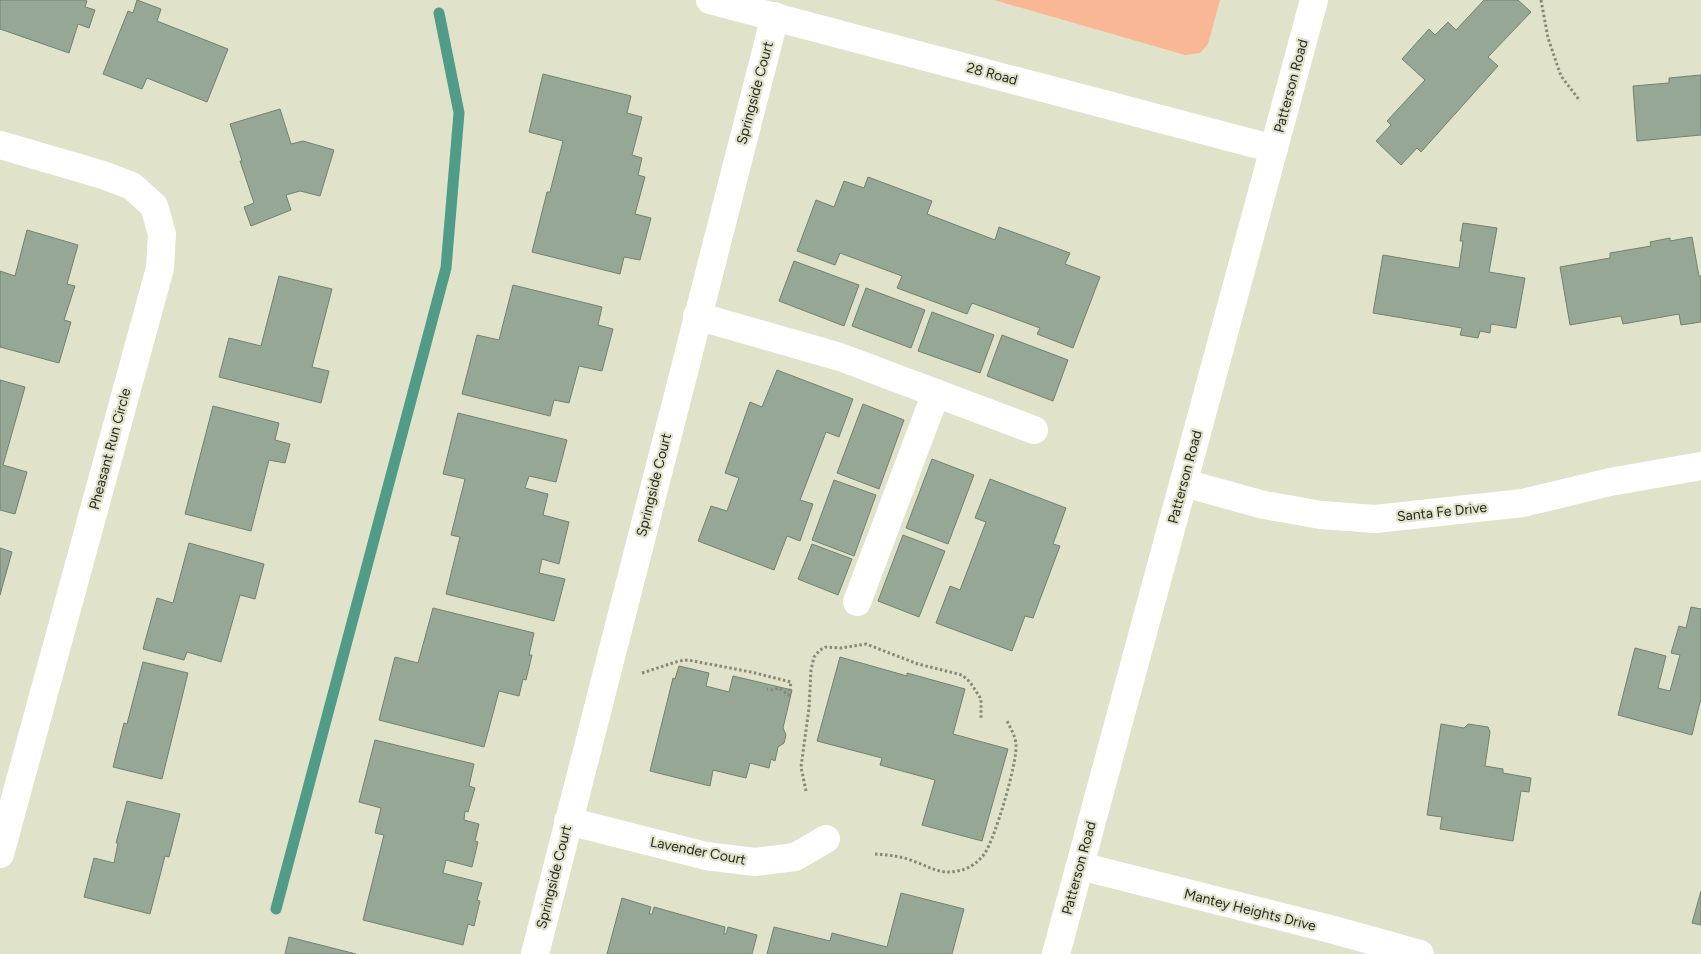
<svg xmlns="http://www.w3.org/2000/svg" width="1701" height="954" font-family="Figtree,sans-serif">
<rect width="100%" height="100%" fill="#e0e3ca"/>
<path fill="#fab795" d="M 994,0 L 1220,0 L 1208,44 L 1200,53 L 1185,55 Z"/>
<g fill="none" stroke-linecap="round" stroke-linejoin="round">
<path stroke="#519c88" stroke-width="11" d="M 276,909 L 446,268 L 459,113 L 439,13"/>
</g>
<g fill="#96a895" stroke="#718270">
<path d="M 0,0 L 85,0 L 87,1 L 85,7 L 95,10 L 89,28 L 78,24 L 69,53 L 0,29 Z"/>
<path d="M 137,0 L 161,9 L 157,21 L 228,49 L 207,102 L 147,78 L 142,89 L 103,74 L 128,11 L 133,13 Z"/>
<path d="M 1484,0 L 1518,0 L 1531,12 L 1488,57 L 1498,66 L 1421,152 L 1417,148 L 1401,165 L 1376,141 L 1391,125 L 1387,121 L 1425,80 L 1402,59 L 1429,29 L 1435,35 L 1448,22 L 1456,30 Z"/>
<path d="M 543,74 L 631,96 L 627,113 L 642,117 L 632,155 L 642,158 L 638,175 L 645,177 L 635,214 L 651,218 L 640,260 L 624,257 L 620,274 L 532,252 L 547,192 L 550,192 L 563,141 L 529,132 Z"/>
<path d="M 1701,75 L 1701,135 L 1637,141 L 1633,86 L 1669,83 L 1669,78 Z"/>
<path d="M 280,109 L 291,144 L 303,141 L 334,150 L 320,196 L 300,191 L 286,195 L 291,210 L 251,226 L 244,207 L 254,203 L 240,161 L 242,161 L 230,124 Z"/>
<path d="M 868,177 L 932,201 L 927,214 L 995,240 L 999,227 L 1070,253 L 1065,264 L 1100,277 L 1073,348 L 1037,334 L 1040,328 L 972,303 L 967,314 L 897,288 L 902,276 L 840,253 L 835,265 L 797,251 L 816,200 L 834,207 L 844,181 L 864,188 Z"/>
<path d="M 1463,223 L 1497,228 L 1489,272 L 1525,278 L 1516,328 L 1491,324 L 1490,333 L 1480,331 L 1478,338 L 1460,335 L 1462,328 L 1373,313 L 1383,255 L 1459,268 L 1463,241 L 1460,241 Z"/>
<path d="M 27,230 L 78,245 L 67,284 L 75,286 L 64,320 L 71,322 L 59,363 L 0,347 L 0,271 L 15,276 Z"/>
<path d="M 1692,237 L 1699,276 L 1701,276 L 1701,322 L 1681,325 L 1679,314 L 1623,324 L 1621,316 L 1570,325 L 1560,267 L 1610,258 L 1610,253 L 1651,246 L 1650,242 L 1670,238 L 1670,241 Z"/>
<path d="M 794,261 L 859,285 L 844,326 L 779,301 Z"/>
<path d="M 279,276 L 332,289 L 312,367 L 329,371 L 321,403 L 219,377 L 229,338 L 261,346 Z"/>
<path d="M 513,285 L 602,307 L 598,325 L 613,329 L 602,371 L 579,366 L 569,403 L 554,400 L 550,416 L 462,394 L 477,335 L 499,340 Z"/>
<path d="M 866,288 L 925,310 L 911,348 L 852,326 Z"/>
<path d="M 932,312 L 994,335 L 980,373 L 918,351 Z"/>
<path d="M 1002,335 L 1068,360 L 1053,401 L 987,376 Z"/>
<path d="M 777,370 L 853,399 L 839,437 L 826,432 L 800,500 L 813,504 L 800,541 L 787,536 L 774,570 L 698,541 L 711,506 L 727,511 L 739,478 L 725,473 L 750,402 L 762,407 Z"/>
<path d="M 0,380 L 25,387 L 3,465 L 27,472 L 15,514 L 0,510 Z"/>
<path d="M 863,404 L 904,420 L 879,489 L 837,473 Z"/>
<path d="M 213,406 L 279,423 L 275,440 L 290,444 L 285,463 L 269,460 L 251,531 L 185,514 Z"/>
<path d="M 458,413 L 567,440 L 556,482 L 529,476 L 525,488 L 548,494 L 543,515 L 569,522 L 559,564 L 542,559 L 539,573 L 565,579 L 554,621 L 446,594 L 460,537 L 451,535 L 465,479 L 443,474 Z"/>
<path d="M 932,459 L 974,475 L 948,544 L 906,528 Z"/>
<path d="M 990,479 L 1066,508 L 1053,544 L 1060,546 L 1033,618 L 1025,616 L 1012,651 L 936,623 L 950,586 L 960,590 L 986,522 L 975,518 Z"/>
<path d="M 834,480 L 876,495 L 854,556 L 812,540 Z"/>
<path d="M 903,535 L 945,551 L 919,617 L 878,601 Z"/>
<path d="M 189,543 L 264,564 L 255,599 L 240,595 L 221,662 L 187,652 L 184,660 L 143,649 L 157,598 L 173,603 Z"/>
<path d="M 812,544 L 852,559 L 838,595 L 798,579 Z"/>
<path d="M 0,548 L 12,552 L 0,595 Z"/>
<path d="M 1691,607 L 1701,609 L 1701,702 L 1700,702 L 1692,735 L 1618,715 L 1635,648 L 1666,656 L 1658,688 L 1670,691 L 1680,655 L 1671,653 L 1679,626 L 1686,628 Z"/>
<path d="M 433,608 L 534,633 L 529,655 L 532,655 L 526,680 L 523,679 L 519,696 L 499,691 L 484,747 L 379,720 L 395,657 L 418,663 Z"/>
<path d="M 840,657 L 907,676 L 907,673 L 965,689 L 953,734 L 1008,749 L 982,841 L 922,825 L 935,780 L 880,765 L 882,758 L 817,741 Z"/>
<path d="M 143,662 L 188,673 L 162,779 L 113,767 L 124,723 L 127,724 Z"/>
<path d="M 679,666 L 709,673 L 706,686 L 729,692 L 733,676 L 792,690 L 783,728 L 786,735 L 784,743 L 778,747 L 775,761 L 771,759 L 769,768 L 750,763 L 746,778 L 713,770 L 710,786 L 650,771 L 673,678 L 675,679 Z"/>
<path d="M 1441,724 L 1464,728 L 1468,724 L 1488,727 L 1490,732 L 1485,766 L 1503,769 L 1503,773 L 1531,778 L 1529,792 L 1521,791 L 1513,841 L 1440,829 L 1442,817 L 1427,815 Z"/>
<path d="M 375,740 L 474,764 L 469,786 L 475,788 L 468,812 L 465,811 L 464,820 L 479,824 L 475,841 L 478,842 L 472,867 L 446,860 L 443,873 L 482,883 L 477,900 L 480,901 L 474,926 L 468,924 L 463,945 L 363,920 L 384,835 L 375,833 L 381,808 L 359,802 Z"/>
<path d="M 127,801 L 180,814 L 169,857 L 165,856 L 150,914 L 84,897 L 94,858 L 114,863 L 118,843 L 116,843 Z"/>
<path d="M 1701,891 L 1701,925 L 1692,923 Z"/>
<path d="M 901,893 L 964,909 L 952,954 L 767,954 L 774,927 L 830,941 L 832,933 L 887,947 Z"/>
<path d="M 622,898 L 651,907 L 649,914 L 652,914 L 654,907 L 725,927 L 724,934 L 726,934 L 728,927 L 757,935 L 752,954 L 607,954 Z"/>
<path d="M 289,937 L 356,954 L 285,954 Z"/>
</g>
<g fill="none" stroke-linecap="round" stroke-linejoin="round">
<g stroke="#878978" stroke-width="3" stroke-dasharray="2.5 2.5" stroke-linecap="butt">
<path d="M 1541,0 L 1548,38 L 1561,76 L 1580,101"/>
<path d="M 642,673 L 679,661 L 688,660 L 751,672 L 791,682 L 789,695 L 779,688 L 772,690 L 767,689"/>
<path d="M 806,791 L 801,767 L 809,708 L 811,670 L 814,657 L 820,650 L 826,647 L 841,648 L 866,644 L 918,664 L 962,675 L 970,682 L 981,699 L 981,718"/>
<path d="M 875,854 C 888,855 901,856 913,861 C 928,866 940,875 957,871 C 969,869 978,863 985,853 C 995,838 1017,764 1016,746 C 1016,737 1011,729 1007,721"/>
</g>
<g stroke="#fff" stroke-width="28">
<path d="M 0,145 L 103,175 L 132,186 L 154,206 L 162,234 L 160,268 L 0,854"/>
<path d="M 697,316 L 840,357 L 1034,430"/>
<path d="M 1184,483 L 1264,505 L 1321,515 L 1375,519 L 1523,503 L 1610,482 L 1701,466"/>
<path d="M 857,602 L 936,393"/>
<path d="M 568,821 L 706,856 L 755,862 L 795,857 L 826,839"/>
<path d="M 1080,866 L 1334,930 L 1420,954"/>
<path d="M 535,954 L 775,16"/>
</g>
<path stroke="#fff" stroke-width="28" d="M 710,0 L 1274,149"/>
<path stroke="#fff" stroke-width="28" d="M 1056,954 L 1314,0"/>
</g>
<g text-anchor="middle" dominant-baseline="central" stroke-width="4.5" stroke-linejoin="round" paint-order="stroke">
<g font-size="14" fill="#292920" stroke="#e0e3ca">
<text transform="translate(992 74) rotate(15)">28 Road</text>
<text transform="translate(1291 86) rotate(-75)">Patterson Road</text>
<text transform="translate(755 93) rotate(-75)">Springside Court</text>
<text transform="translate(110 449) rotate(-75)">Pheasant Run Circle</text>
<text transform="translate(1185 477) rotate(-75)">Patterson Road</text>
<text transform="translate(654 485) rotate(-76)">Springside Court</text>
<text transform="translate(1442 512) rotate(-6)">Santa Fe Drive</text>
<text transform="translate(698 851) rotate(11)">Lavender Court</text>
<text transform="translate(1079 868) rotate(-75)">Patterson Road</text>
<text transform="translate(554 877) rotate(-76)">Springside Court</text>
<text transform="translate(1250 910) rotate(14)">Mantey Heights Drive</text>
</g>
</g>
</svg>
